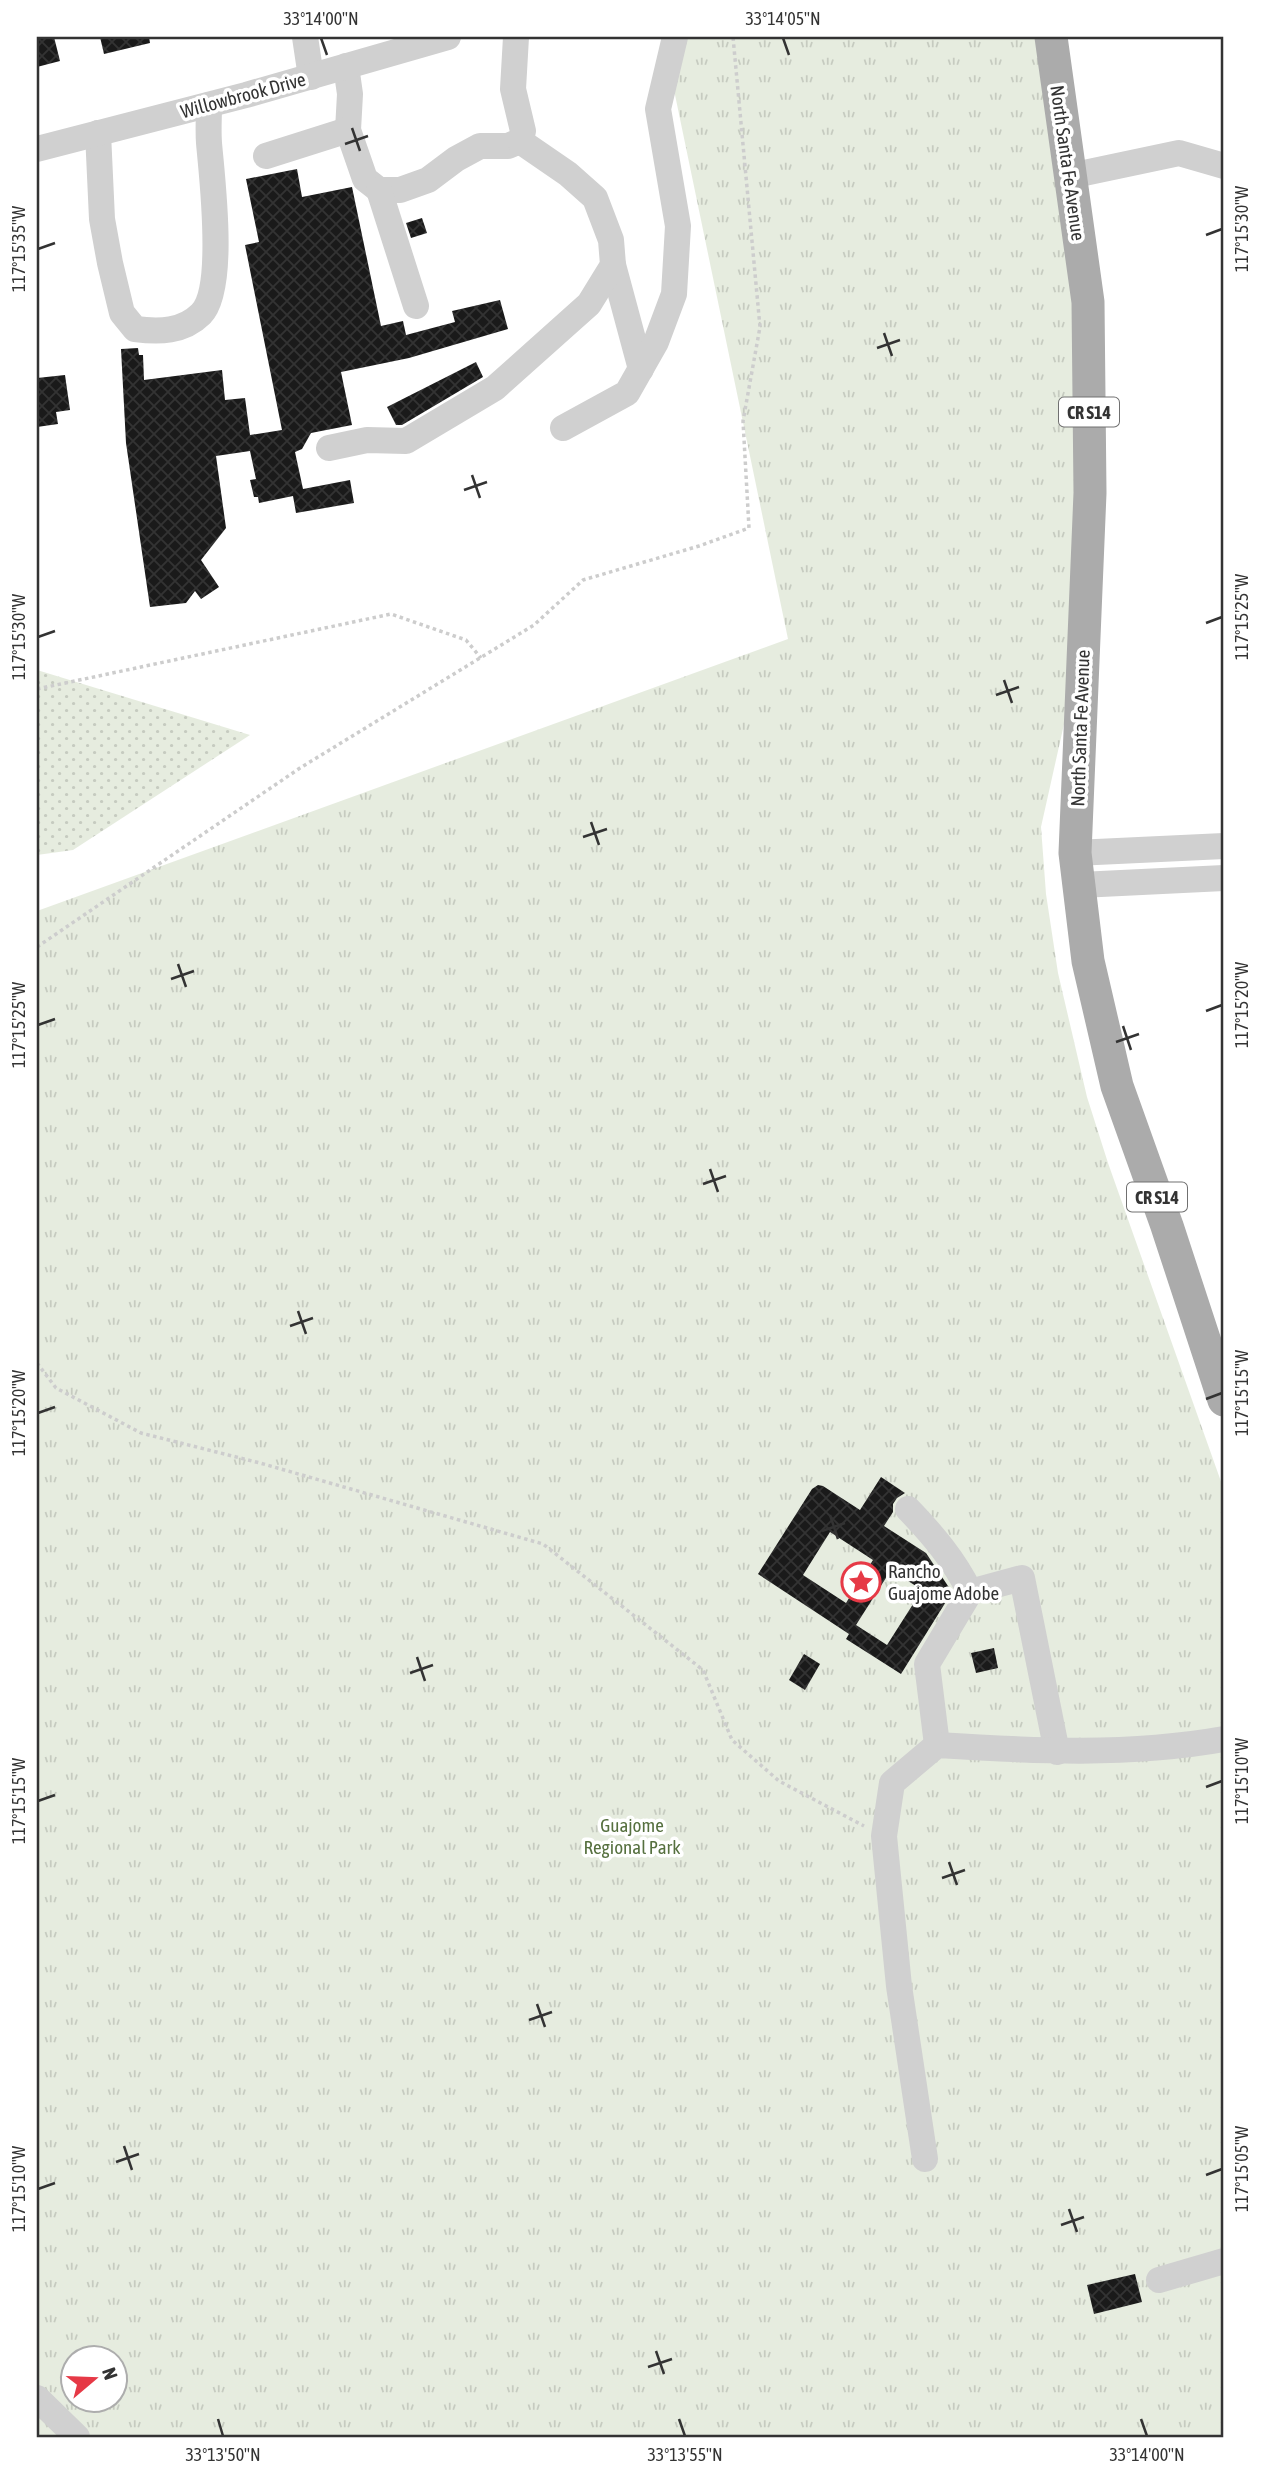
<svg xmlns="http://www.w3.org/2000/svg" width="1261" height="2474" font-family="'Asap Condensed',sans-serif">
<defs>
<pattern id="grass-dots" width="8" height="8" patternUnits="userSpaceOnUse" patternTransform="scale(1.75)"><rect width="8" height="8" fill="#e6ecdf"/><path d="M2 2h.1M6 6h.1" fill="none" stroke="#c6cbc0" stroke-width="1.8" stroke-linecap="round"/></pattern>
<pattern id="park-tufts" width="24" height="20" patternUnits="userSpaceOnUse" patternTransform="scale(1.75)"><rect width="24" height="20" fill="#e6ecdf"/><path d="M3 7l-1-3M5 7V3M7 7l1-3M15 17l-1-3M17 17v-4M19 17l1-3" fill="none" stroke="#c6cbc0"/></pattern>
<pattern id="building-cross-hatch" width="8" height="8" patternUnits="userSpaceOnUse" patternTransform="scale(1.75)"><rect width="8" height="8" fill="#1a1a1a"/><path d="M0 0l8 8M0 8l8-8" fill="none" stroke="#333"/></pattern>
</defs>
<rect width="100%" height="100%" fill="#fff"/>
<path fill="url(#grass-dots)" d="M 37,670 L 250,735 L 73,850 L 37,855 Z"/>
<path fill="url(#park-tufts)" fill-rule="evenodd" d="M 663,37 L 1055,37 L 1082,246 L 1081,648 L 1041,827 L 1046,894 L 1058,973 L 1087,1097 L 1108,1163 L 1224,1490 L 1224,2437 L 37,2437 L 37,911 L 788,639 ZM 74,2358 L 116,2358 L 116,2400 L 74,2400 Z"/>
<g fill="url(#building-cross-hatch)" fill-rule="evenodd">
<path d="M 37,37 L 54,37 L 60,61 L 37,67 Z"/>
<path d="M 100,37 L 149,37 L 150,43 L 104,54 Z"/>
<path d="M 297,169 L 302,197 L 352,187 L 381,326 L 403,321 L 406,335 L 455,322 L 452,311 L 500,300 L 508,329 L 409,358 L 341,372 L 352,425 L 311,433 L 302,449 L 295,452 L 303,489 L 350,480 L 354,503 L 296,513 L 293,496 L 259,503 L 258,497 L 254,497 L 250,480 L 256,479 L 250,451 L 216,456 L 226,528 L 201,560 L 219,587 L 201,599 L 195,591 L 186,603 L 150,607 L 126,443 L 121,349 L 138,348 L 139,355 L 143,355 L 144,380 L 222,370 L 225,400 L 245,398 L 250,435 L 282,430 L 245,245 L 259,242 L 246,179 Z"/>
<path d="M 422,218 L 427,233 L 411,238 L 406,223 Z"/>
<path d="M 476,362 L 483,377 L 402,425 L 396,425 L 387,407 Z"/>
<path d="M 65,375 L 70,410 L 56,412 L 58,424 L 37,427 L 37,378 Z"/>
<path d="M 881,1477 L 905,1493 L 897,1498 L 893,1504 L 893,1512 L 884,1526 L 926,1553 L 952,1592 L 901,1674 L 846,1639 L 849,1634 L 758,1574 L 812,1489 L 818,1485 L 823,1486 L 860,1510 ZM 830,1532 L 873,1560 L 846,1603 L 803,1575 ZM 891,1570 L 922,1590 L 887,1645 L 856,1625 Z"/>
<path d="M 994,1648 L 998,1668 L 976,1673 L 971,1653 Z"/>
<path d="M 804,1654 L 820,1664 L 805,1690 L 789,1680 Z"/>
<path d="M 1135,2274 L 1142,2302 L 1094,2314 L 1087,2285 Z"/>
</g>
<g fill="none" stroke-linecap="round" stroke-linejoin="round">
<g stroke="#cdcdcd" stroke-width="3.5" stroke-dasharray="3.5 3.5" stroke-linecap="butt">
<path d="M 37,689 L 391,614 L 466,640 L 481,658"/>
<path d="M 37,947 L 300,768 L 534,625 L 583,580 L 699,546 L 749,528 L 743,421 L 760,327 L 733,37"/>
<path d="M 37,1363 L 56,1388 L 141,1433 L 260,1463 L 543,1544 L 703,1670 L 732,1740 L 779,1781 L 864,1826"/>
</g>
<g stroke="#d0d0d0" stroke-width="26">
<path d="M 305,37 L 311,77"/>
<path d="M 346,66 L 350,94 L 348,130 L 365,179 L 379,190 L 400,190 L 428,180 L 456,159 L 480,146 L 508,146 L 520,141 L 523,131 L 513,89 L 516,37"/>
<path d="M 98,133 L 102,219 L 110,263 L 122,313 L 135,329 C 159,332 183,332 201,314 C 226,289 212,178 209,143 C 208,130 209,118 209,105"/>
<path d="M 37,149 L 246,95 L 448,37"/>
<path d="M 266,156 L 348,130"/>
<path d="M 1070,176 L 1179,153 L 1224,166"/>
<path d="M 379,190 L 416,306"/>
<path d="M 613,265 L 641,369"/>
<path d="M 563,428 L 627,393 L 656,342 L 674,294 L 678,226 L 658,109 L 675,37"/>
<path d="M 329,448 L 367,440 L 406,441 L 495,388 L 589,304 L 613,265 L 611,240 L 595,198 L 568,174 L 520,141"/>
<path d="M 1075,853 L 1224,846"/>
<path d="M 1080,885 L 1224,878"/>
<path d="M 908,1509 C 933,1535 954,1560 970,1592"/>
<path d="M 937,1745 L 927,1664 L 970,1592 L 1022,1578 L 1057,1752"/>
<path d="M 925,2159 L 899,1986 L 884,1836 L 892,1783 L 937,1745 C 1033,1751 1129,1756 1224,1739"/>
<path d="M 1159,2280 L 1224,2261"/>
<path d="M 37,2398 L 77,2437"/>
</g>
<path stroke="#ababab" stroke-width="33" d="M 1051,37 L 1088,302 L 1090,493 L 1075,853 L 1088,961 L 1117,1086 L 1167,1226 L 1224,1400"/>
</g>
<path fill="none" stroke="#333" stroke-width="2.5" d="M 321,38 L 327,55M 783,38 L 789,55M 352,128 L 360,151M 345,144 L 368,136M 1206,235 L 1222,229M 38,249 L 55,243M 884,333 L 892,356M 877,348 L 900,340M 472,475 L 480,498M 464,490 L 487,482M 1206,623 L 1222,617M 38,637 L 55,631M 1004,680 L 1012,703M 996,695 L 1019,687M 591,822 L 599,845M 583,837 L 607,829M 178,964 L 186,987M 171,979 L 194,971M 1206,1011 L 1222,1005M 38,1025 L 55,1019M 1123,1026 L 1131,1050M 1116,1042 L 1139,1034M 710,1169 L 718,1192M 703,1184 L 726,1176M 298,1311 L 306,1334M 290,1326 L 313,1318M 1206,1399 L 1222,1393M 38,1413 L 55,1407M 830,1515 L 838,1539M 822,1531 L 845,1523M 417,1657 L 425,1681M 410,1673 L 433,1665M 1206,1787 L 1222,1781M 38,1801 L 55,1795M 949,1862 L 957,1885M 942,1878 L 965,1870M 537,2004 L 545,2027M 529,2020 L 552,2012M 124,2146 L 132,2170M 116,2162 L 139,2154M 1206,2175 L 1222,2169M 38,2189 L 55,2183M 1069,2209 L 1077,2232M 1061,2225 L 1084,2217M 656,2351 L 664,2374M 648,2367 L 672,2359M 218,2419 L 223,2436M 679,2419 L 685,2436M 1141,2419 L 1147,2436"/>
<defs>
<g id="sight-ring" transform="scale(2.0125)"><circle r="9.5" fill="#fff" stroke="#e63946" stroke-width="1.5"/><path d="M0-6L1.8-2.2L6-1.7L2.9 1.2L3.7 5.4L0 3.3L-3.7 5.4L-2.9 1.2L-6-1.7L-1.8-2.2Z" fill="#e63946"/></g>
</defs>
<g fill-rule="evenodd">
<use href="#sight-ring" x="861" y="1582"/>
</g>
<g text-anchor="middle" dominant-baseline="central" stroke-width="7" stroke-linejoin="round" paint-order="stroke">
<g fill="#fff" stroke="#707070" stroke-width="2">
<rect x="1059" y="397.5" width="60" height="29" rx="5"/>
<rect x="1127" y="1182.5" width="60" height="29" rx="5"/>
</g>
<g font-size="18" font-weight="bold" fill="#333">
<text x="1089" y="412">CR S14</text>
<text x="1157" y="1197">CR S14</text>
</g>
<g font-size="19" fill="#333" stroke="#fff">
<text transform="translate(243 95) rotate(-15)">Willowbrook Drive</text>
<text transform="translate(1068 163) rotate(82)">North Santa Fe Avenue</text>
<text transform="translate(1080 728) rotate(-88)">North Santa Fe Avenue</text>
</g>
<g font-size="19" fill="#333" stroke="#fff" text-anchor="start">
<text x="888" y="1571">Rancho<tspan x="888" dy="22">Guajome Adobe</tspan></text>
</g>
<g font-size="19" fill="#56703f" stroke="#fff">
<text x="632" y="1825">Guajome<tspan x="632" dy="22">Regional Park</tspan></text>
</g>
</g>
<rect width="1261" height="2474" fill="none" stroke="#ffffff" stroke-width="77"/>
<g transform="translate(94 2379) rotate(71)"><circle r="33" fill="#ffffff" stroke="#adadad" stroke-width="2"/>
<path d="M0-5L12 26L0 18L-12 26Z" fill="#e63946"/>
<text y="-10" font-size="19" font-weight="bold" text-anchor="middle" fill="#333333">N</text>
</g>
<rect x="38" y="38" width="1184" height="2398" fill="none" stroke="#333" stroke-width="2.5"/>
<g font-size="18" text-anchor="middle" fill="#333">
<text x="321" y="25">33°14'00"N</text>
<text x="783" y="25">33°14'05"N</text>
<text transform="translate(1242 229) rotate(-90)" y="6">117°15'30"W</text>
<text transform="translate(19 249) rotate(-90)" y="6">117°15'35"W</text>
<text transform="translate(1242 617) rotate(-90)" y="6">117°15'25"W</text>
<text transform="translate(19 637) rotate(-90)" y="6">117°15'30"W</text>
<text transform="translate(1242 1005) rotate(-90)" y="6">117°15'20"W</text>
<text transform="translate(19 1025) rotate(-90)" y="6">117°15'25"W</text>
<text transform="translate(1242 1393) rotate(-90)" y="6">117°15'15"W</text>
<text transform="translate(19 1413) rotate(-90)" y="6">117°15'20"W</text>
<text transform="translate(1242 1781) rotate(-90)" y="6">117°15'10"W</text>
<text transform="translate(19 1801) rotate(-90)" y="6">117°15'15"W</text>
<text transform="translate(1242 2169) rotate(-90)" y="6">117°15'05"W</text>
<text transform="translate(19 2189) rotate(-90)" y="6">117°15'10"W</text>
<text x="223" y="2461">33°13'50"N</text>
<text x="685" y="2461">33°13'55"N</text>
<text x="1147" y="2461">33°14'00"N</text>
</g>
</svg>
